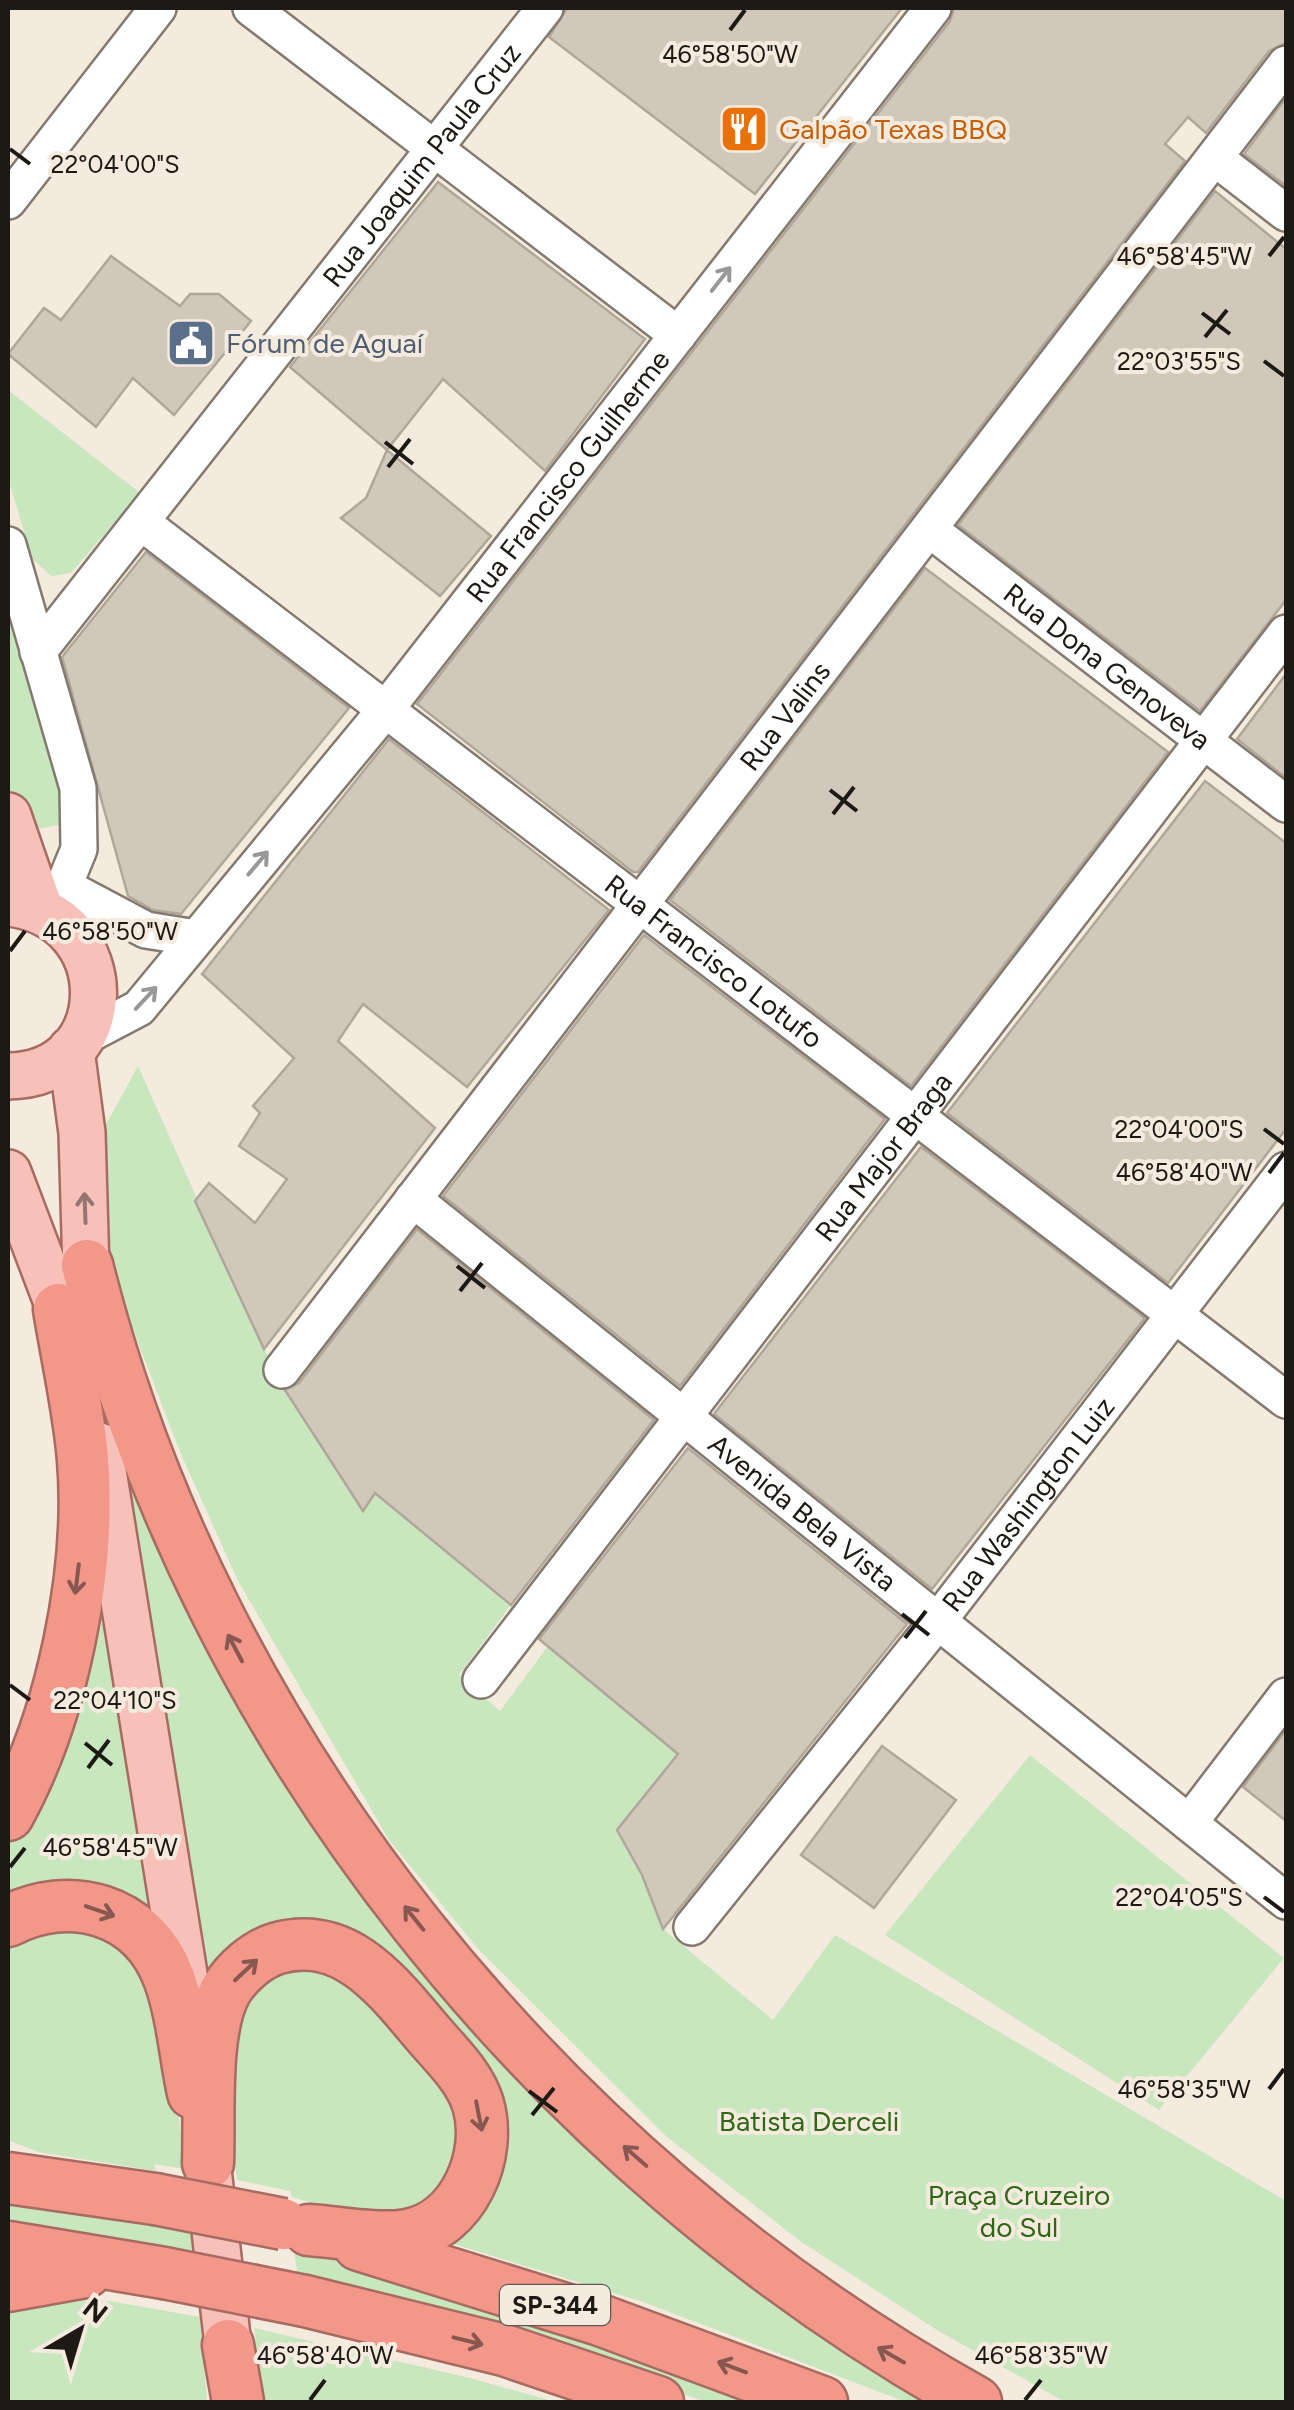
<svg xmlns="http://www.w3.org/2000/svg" width="1294" height="2410" font-family="Figtree,sans-serif">
<rect width="100%" height="100%" fill="#f5eade"/>
<g fill="#c8e7bf">
<path d="M 8,390 L 140,493 L 71,573 L 51,576 L 32,558 L 8,478 Z"/>
<path d="M 8,610 L 71,823 L 19,832 L 8,796 Z"/>
<path d="M 138,1066 L 264,1349 L 362,1510 L 375,1493 L 511,1605 L 459,1675 L 500,1711 L 548,1646 L 678,1754 L 617,1830 L 642,1875 L 663,1929 L 773,2020 L 835,1935 L 1286,2201 L 1286,2402 L 1065,2402 L 940,2332 L 800,2241 L 667,2137 L 479,1950 L 389,1840 L 238,1581 L 180,1452 L 119,1293 L 91,1152 Z"/>
<path d="M 105,1401 L 371,1884 L 938,2402 L 906,2402 L 643,2302 L 437,2239 L 493,2149 L 315,1931 L 205,2019 L 143,1609 Z"/>
<path d="M 94,1537 L 170,1947 L 8,1907 L 8,1841 L 18,1823 Z"/>
<path d="M 1030,1755 L 1284,1958 L 1159,2110 L 885,1935 Z"/>
<path d="M 31,1922 L 124,1934 L 171,2049 L 185,2169 L 154,2164 L 156,2171 L 38,2152 L 8,2140 L 8,1934 Z"/>
<path d="M 344,1964 L 471,2120 L 438,2209 L 371,2220 L 292,2197 L 290,2191 L 237,2180 L 221,2059 L 258,1973 Z"/>
<path d="M 8,2193 L 193,2233 L 194,2256 L 8,2232 Z"/>
<path d="M 294,2250 L 430,2284 L 778,2402 L 706,2402 L 641,2379 L 299,2285 Z"/>
<path d="M 40,2299 L 110,2301 L 200,2317 L 207,2402 L 8,2402 L 8,2304 Z"/>
<path d="M 254,2328 L 470,2378 L 556,2402 L 263,2402 Z"/>
</g>
<g fill="#d2c7bb" stroke="#b0a69a" stroke-width="2.5">
<path d="M 567,8 L 902,8 L 755,194 L 549,37 Z"/>
<path d="M 954,8 L 1286,8 L 1286,43 L 1269,51 L 1206,133 L 1188,117 L 1165,144 L 1185,161 L 638,872 L 633,872 L 417,704 L 950,21 Z"/>
<path d="M 1286,98 L 1286,186 L 1244,154 Z"/>
<path d="M 438,182 L 645,339 L 545,471 L 443,379 L 387,450 L 290,367 Z"/>
<path d="M 1215,191 L 1286,249 L 1286,600 L 1200,711 L 958,525 Z"/>
<path d="M 111,256 L 180,306 L 190,294 L 219,294 L 251,321 L 174,415 L 133,378 L 96,427 L 8,354 L 44,308 L 61,320 Z"/>
<path d="M 387,450 L 491,536 L 440,596 L 341,518 L 366,498 Z"/>
<path d="M 146,552 L 349,708 L 181,914 L 153,910 L 128,896 L 62,657 Z"/>
<path d="M 925,568 L 1168,752 L 911,1086 L 670,900 Z"/>
<path d="M 1286,674 L 1286,778 L 1237,739 Z"/>
<path d="M 389,739 L 609,910 L 467,1087 L 363,1004 L 338,1041 L 435,1128 L 264,1349 L 195,1201 L 209,1183 L 255,1223 L 287,1179 L 239,1146 L 260,1113 L 253,1106 L 294,1058 L 202,974 Z"/>
<path d="M 1205,781 L 1286,843 L 1286,1129 L 1168,1283 L 947,1113 Z"/>
<path d="M 644,935 L 885,1119 L 680,1386 L 443,1196 Z"/>
<path d="M 921,1147 L 1145,1318 L 932,1589 L 714,1414 Z"/>
<path d="M 417,1229 L 654,1420 L 511,1605 L 375,1493 L 363,1511 L 285,1390 L 299,1383 Z"/>
<path d="M 688,1448 L 907,1624 L 663,1929 L 642,1875 L 617,1830 L 678,1754 L 539,1639 Z"/>
<path d="M 1286,1730 L 1286,1821 L 1243,1787 Z"/>
<path d="M 882,1746 L 956,1800 L 874,1908 L 801,1855 Z"/>
</g>
<g fill="none" stroke-linecap="round" stroke-linejoin="round">
<g stroke="#847a6f" stroke-width="40">
<g id="minor">
<path d="M 251,8 L 678,335"/>
<path d="M 1215,158 L 1286,213"/>
<path d="M 8,201 L 158,8"/>
<path id="s1" d="M 141,522 L 1286,1400"/>
<path id="s2" d="M 929,529 L 1286,804"/>
<path d="M 8,545 L 78,788 L 79,849 L 52,915"/>
<path id="s3" d="M 38,652 L 545,8"/>
<path d="M 65,887 L 146,930 L 196,938"/>
<path id="s4" d="M 80,1039 L 139,1008 L 386,709 L 933,8"/>
<path id="s5" d="M 413,1199 L 1286,1901"/>
<path id="s6" d="M 282,1370 L 1286,64"/>
<path id="s7" d="M 481,1680 L 1286,633"/>
<path d="M 1189,1823 L 1286,1696"/>
<path id="s8" d="M 692,1927 L 938,1621 L 1286,1170"/>
</g>
</g>
<g stroke="#a76b61" stroke-width="50">
<g id="major">
<path d="M 8,816 L 40,909"/>
<path d="M 8,903 C 123,915 121,1075 8,1076"/>
<path d="M 71,1050 L 82,1133 L 87,1303"/>
<path d="M 8,1173 L 73,1344"/>
<path d="M 99,1446 L 189,2005"/>
<path d="M 209,2178 L 228,2345"/>
</g>
</g>
<g stroke="#a76b61" stroke-width="55">
<g id="highway">
<path d="M 87,1265 C 206,1743 548,2164 976,2402"/>
<path d="M 8,1815 C 62,1718 92,1571 83,1460 C 79,1410 67,1359 59,1309"/>
<path d="M 8,1921 C 69,1889 143,1908 169,1978 C 182,2013 185,2056 193,2093"/>
<path d="M 208,2163 C 210,2115 203,2031 226,1990 C 237,1972 257,1954 278,1948 C 345,1930 386,1984 425,2030 C 444,2053 469,2075 478,2104 C 493,2155 464,2225 407,2235 C 377,2240 339,2232 309,2230"/>
<path d="M 8,2178 L 155,2199"/>
<path d="M 359,2245 L 600,2320 L 822,2402"/>
<path d="M 8,2247 L 164,2273"/>
<path d="M 8,2286 L 86,2272"/>
<path d="M 305,2301 L 504,2350 L 658,2402"/>
<path d="M 228,2345 L 238,2402"/>
</g>
</g>
<use href="#minor" stroke="#fff" stroke-width="35"/>
<use href="#major" stroke="#f7c1b9" stroke-width="45"/>
<use href="#highway" stroke="#f2978a" stroke-width="50"/>
<g stroke="#a76b61" stroke-width="55" stroke-linecap="butt">
<g id="highway-bridge">
<path d="M 155,2199 L 283,2224"/>
<path d="M 164,2273 L 305,2301"/>
</g>
</g>
<use href="#highway-bridge" stroke="#f2978a" stroke-width="50"/>
</g>
<defs><path id="oneway-shaft" d="M-6 0H5M1.5-3L5.5 0L1.5 3" fill="none" stroke-width="1.6" stroke-linecap="round" stroke-linejoin="round" transform="scale(2.5)"/></defs>
<g stroke="#999896">
<use href="#oneway-shaft" transform="translate(721 279) rotate(-52)"/>
<use href="#oneway-shaft" transform="translate(258 863) rotate(-50)"/>
<use href="#oneway-shaft" transform="translate(146 998) rotate(-47)"/>
</g>
<use stroke="#95756f" href="#oneway-shaft" transform="translate(85 1208) rotate(-92)"/>
<g stroke="#885850">
<use href="#oneway-shaft" transform="translate(77 1579) rotate(97)"/>
<use href="#oneway-shaft" transform="translate(235 1648) rotate(-118)"/>
<use href="#oneway-shaft" transform="translate(100 1911) rotate(19)"/>
<use href="#oneway-shaft" transform="translate(414 1918) rotate(-129)"/>
<use href="#oneway-shaft" transform="translate(246 1970) rotate(-43)"/>
<use href="#oneway-shaft" transform="translate(479 2116) rotate(79)"/>
<use href="#oneway-shaft" transform="translate(635 2156) rotate(-139)"/>
<use href="#oneway-shaft" transform="translate(468 2341) rotate(14)"/>
<use href="#oneway-shaft" transform="translate(891 2355) rotate(-150)"/>
<use href="#oneway-shaft" transform="translate(732 2367) rotate(-159)"/>
</g>
<path fill="none" stroke="#1d1915" stroke-width="4" d="M 730,30 L 745,10M 10,149 L 30,164M 1269,256 L 1284,237M 1202,313 L 1230,334M 1205,337 L 1227,310M 1264,361 L 1284,376M 385,442 L 413,464M 388,467 L 410,439M 830,790 L 857,811M 833,814 L 854,787M 10,951 L 25,931M 1264,1129 L 1284,1144M 1269,1173 L 1284,1153M 457,1266 L 485,1288M 460,1291 L 482,1263M 902,1614 L 929,1635M 905,1638 L 926,1611M 10,1685 L 30,1700M 85,1743 L 112,1765M 88,1768 L 109,1740M 10,1867 L 25,1848M 1264,1897 L 1284,1912M 1269,2089 L 1284,2069M 529,2091 L 557,2112M 532,2115 L 554,2088M 310,2400 L 325,2380M 1025,2400 L 1041,2380"/>
<defs>
<g id="restaurant-square" transform="scale(2.5)"><rect x="-9" y="-9" width="18" height="18" rx="4" fill="#e8710a" stroke="#f5eade"/><path d="M-5-6h1v4h1v-4h1v4h1v-4h1v5L-1.5 .5V6h-2V.5L-5-1ZM5-6V6H3V1.5H1.5Q1.5-4 5-6Z" fill="#fff"/></g>
<g id="civic-square" transform="scale(2.5)"><rect x="-9" y="-9" width="18" height="18" rx="4" fill="#5c6f8a" stroke="#f5eade"/><path d="M-.6-6.5H3V-4.5H.6V-3L4-1V1h2V6H-6V1h2V-1L-.6-3ZM-1.2 2.5V6h2.4V2.5Z" fill="#fff"/></g>
</defs>
<g fill-rule="evenodd">
<use href="#restaurant-square" x="744" y="129"/>
<use href="#civic-square" x="191" y="343"/>
</g>
<g text-anchor="middle" dominant-baseline="central" stroke-width="8" stroke-linejoin="round" paint-order="stroke">
<rect fill="#f5eade" stroke="#5e5851" stroke-width="2.5" x="500" y="2285" width="110" height="40" rx="8"/>
<g font-size="25" font-weight="bold" fill="#1d1915">
<text x="555" y="2305">SP-344</text>
</g>
<g font-size="28" fill="#c56008" stroke="#f5eade" text-anchor="start">
<text x="779" y="129">Galpão Texas BBQ</text>
</g>
<g font-size="28" fill="#1d1915" stroke="#f5eade">
<text stroke="none"><textPath href="#s3" startOffset="620">Rua Joaquim Paula Cruz</textPath></text>
<text stroke="none"><textPath href="#s4" startOffset="750">Rua Francisco Guilherme</textPath></text>
<text stroke="none"><textPath href="#s2" startOffset="225">Rua Dona Genoveva</textPath></text>
<text stroke="none"><textPath href="#s6" startOffset="825">Rua Valins</textPath></text>
<text stroke="none"><textPath href="#s1" startOffset="722">Rua Francisco Lotufo</textPath></text>
<text stroke="none"><textPath href="#s7" startOffset="660">Rua Major Braga</textPath></text>
<text stroke="none"><textPath href="#s8" startOffset="540">Rua Washington Luiz</textPath></text>
<text stroke="none"><textPath href="#s5" startOffset="500">Avenida Bela Vista</textPath></text>
</g>
<g font-size="28" fill="#4e5e75" stroke="#f5eade" text-anchor="start">
<text x="226" y="343">Fórum de Aguaí</text>
</g>
<g font-size="28" fill="#2e6715" stroke="#f5eade">
<text x="809" y="2121">Batista Derceli</text>
<text x="1019" y="2195">Praça Cruzeiro<tspan x="1019" dy="32">do Sul</tspan></text>
</g>
</g>
<g font-size="25" text-anchor="middle" fill="#1d1915" stroke="#f5eade" stroke-width="8" stroke-linejoin="round" paint-order="stroke">
<text x="730" y="63">46°58'50"W</text>
<text x="115" y="173">22°04'00"S</text>
<text x="1184" y="265">46°58'45"W</text>
<text x="1179" y="370">22°03'55"S</text>
<text x="110" y="940">46°58'50"W</text>
<text x="1179" y="1138">22°04'00"S</text>
<text x="1184" y="1181">46°58'40"W</text>
<text x="115" y="1709">22°04'10"S</text>
<text x="110" y="1856">46°58'45"W</text>
<text x="1179" y="1906">22°04'05"S</text>
<text x="1184" y="2098">46°58'35"W</text>
<text x="325" y="2364">46°58'40"W</text>
<text x="1041" y="2364">46°58'35"W</text>
</g>
<rect width="1294" height="2410" fill="none" stroke="#1d1915" stroke-width="20"/>
<g transform="translate(80 2330) rotate(38)" stroke="#f5eade" stroke-width="8" paint-order="stroke">
<path d="M0-8L18 38L0 25L-18 38Z" fill="#1d1915"/>
<text y="-15" font-size="28" font-weight="bold" text-anchor="middle" fill="#1d1915">N</text>
</g>
</svg>
